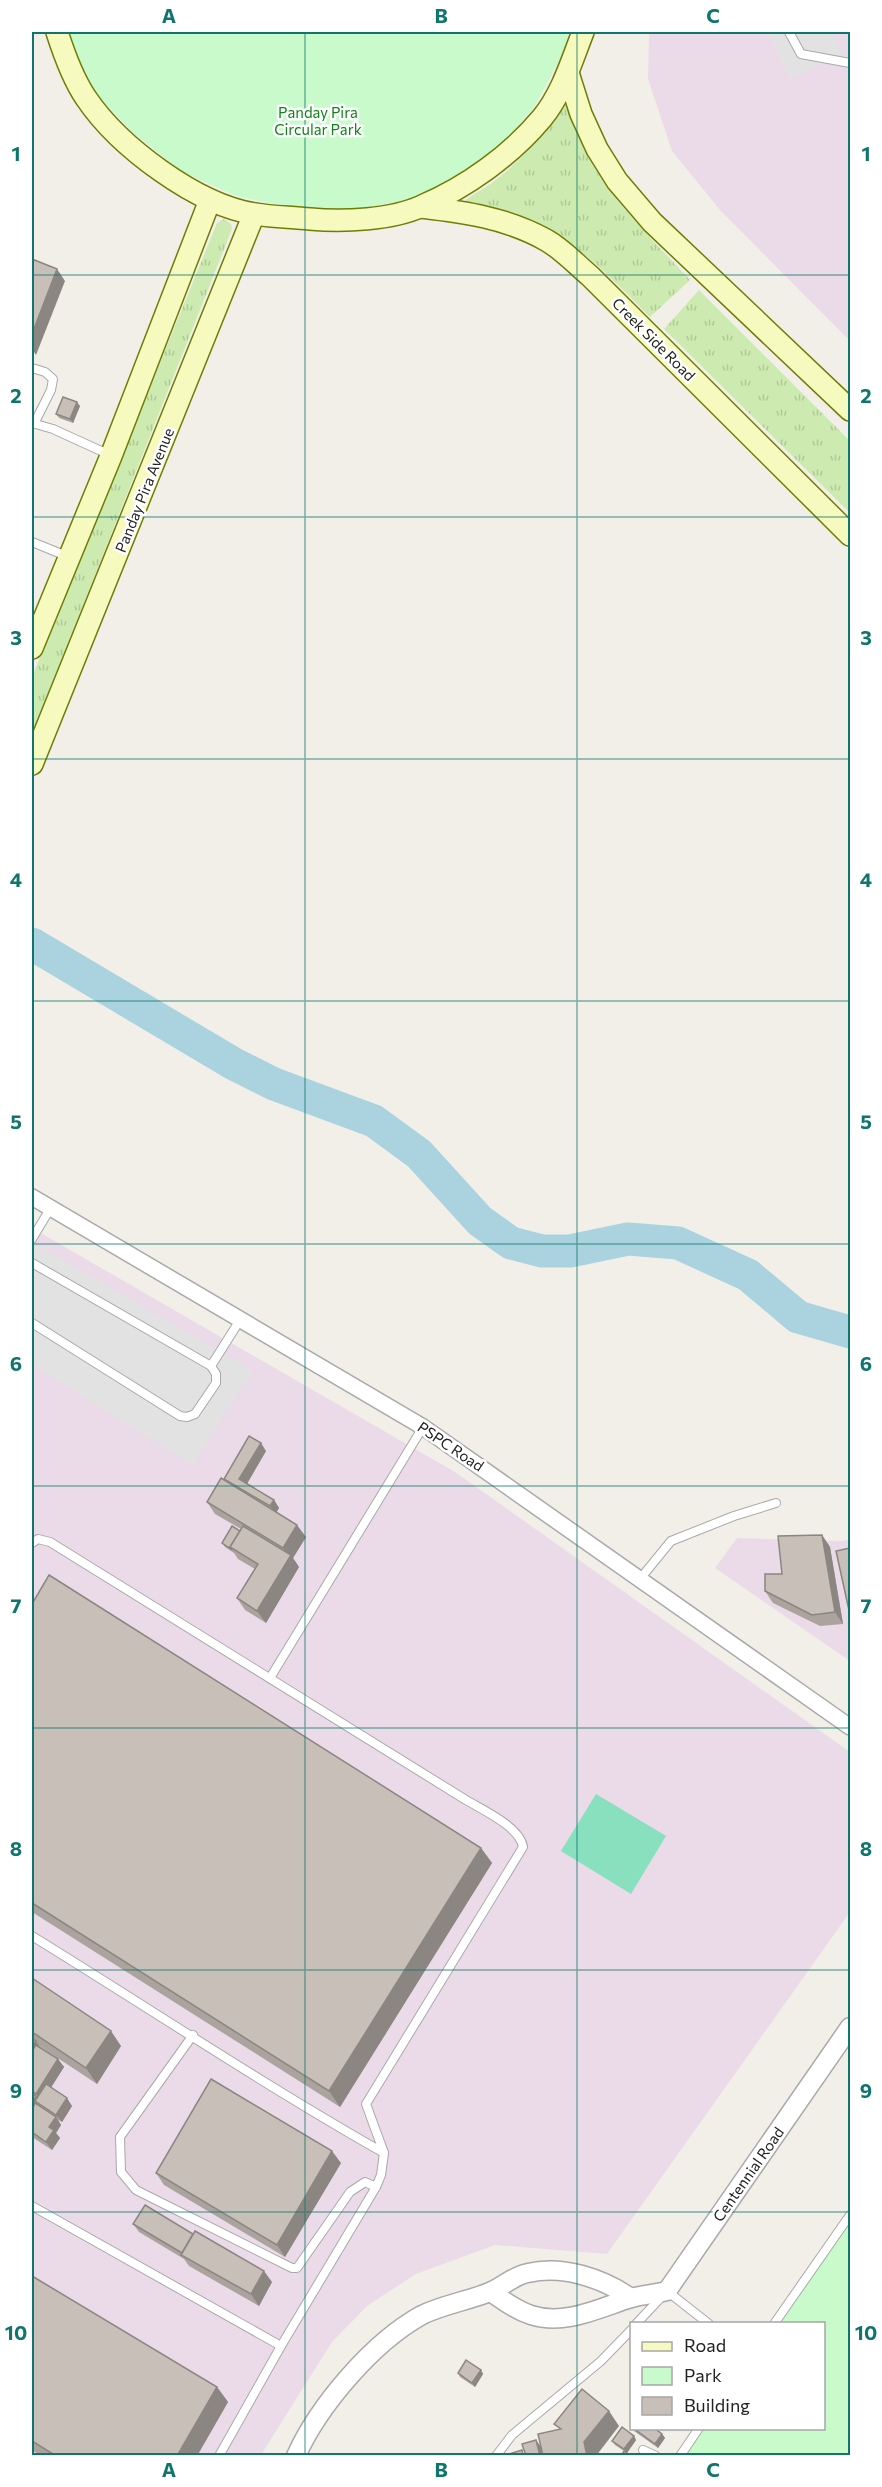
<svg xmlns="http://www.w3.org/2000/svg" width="882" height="2487" font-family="Commissioner,sans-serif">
<defs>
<pattern id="grass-tufts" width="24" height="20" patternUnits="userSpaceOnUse" patternTransform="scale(1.5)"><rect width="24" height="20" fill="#cdebb0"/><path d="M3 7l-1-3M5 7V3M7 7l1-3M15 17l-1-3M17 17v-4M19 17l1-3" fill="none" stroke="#b0c997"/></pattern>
</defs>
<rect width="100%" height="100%" fill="#f2efe9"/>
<g fill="#ebdbe8">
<path d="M 649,32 L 850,32 L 850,341 L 720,210 L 672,151 L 648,79 Z"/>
<path d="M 32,1228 L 455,1472 L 850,1752 L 850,1912 L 607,2254 L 495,2245 L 416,2274 L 367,2306 L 332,2342 L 261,2455 L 32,2455 Z"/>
<path d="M 737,1538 L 843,1541 L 850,1539 L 850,1661 L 715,1568 Z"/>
</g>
<g fill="url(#grass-tufts)">
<path d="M 568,93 C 571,108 574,124 579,138 C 600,191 652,238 690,280 L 650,317 C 615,282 580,244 535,222 C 513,211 487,207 463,203 C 471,194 487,188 497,179 C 527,155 551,127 568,93 Z"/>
<path d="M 224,219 L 231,224 L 232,229 L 32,734 L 32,677 L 217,223 Z"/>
<path d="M 699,290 L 850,441 L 850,513 L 664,329 Z"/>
</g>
<g fill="#c8facc">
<path d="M 64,32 L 569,32 L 565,50 L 533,109 L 488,158 L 432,194 L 367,208 L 313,212 L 236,196 L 181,171 L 131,131 L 84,81 Z"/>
<path d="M 850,2215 L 850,2455 L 680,2456 L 699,2429 L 824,2428 L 824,2324 L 773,2323 Z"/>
</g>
<path fill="#88e0be" d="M 596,1794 L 666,1836 L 631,1894 L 561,1851 Z"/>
<g fill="#e2e2e2">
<path d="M 768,32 L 832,32 L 842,54 L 790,79 Z"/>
<path d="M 32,1242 L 253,1371 L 192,1465 L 32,1364 Z"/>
</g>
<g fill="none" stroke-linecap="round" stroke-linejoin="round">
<path stroke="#aad3df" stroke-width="33" d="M 32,944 L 234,1064 L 274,1084 L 374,1121 L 419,1154 L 480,1221 L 511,1243 L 542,1251 L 570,1251 L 628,1239 L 678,1243 L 748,1275 L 798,1317 L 850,1332"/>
<g stroke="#a9a9a9" stroke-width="10">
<g id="service">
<path d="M 789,32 L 801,54 L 850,63"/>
<path d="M 32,368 L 45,372 L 53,379 L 51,390 L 34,424"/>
<path d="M 32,423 L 53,429 L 110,455"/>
<path d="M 32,542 L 69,557"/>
<path d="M 32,1239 L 50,1209"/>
<path d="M 32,1263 L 211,1366 L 240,1320"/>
<path d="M 32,1323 L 180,1416 L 187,1417 L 195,1414 L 216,1383 L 216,1374 L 211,1366"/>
<path d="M 32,1543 L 38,1539 L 50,1542 L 466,1800 C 483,1810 520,1827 523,1847 L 366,2104 L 384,2153 L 381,2175 L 376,2187 L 281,2346 L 219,2456"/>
<path d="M 640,1579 L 671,1541 L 734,1516 L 776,1503"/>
<path d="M 270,1678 L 423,1427"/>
<path d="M 32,1936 C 149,2008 264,2085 384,2153"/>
<path d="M 193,2035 L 120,2137 L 121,2172 L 136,2190 L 292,2268 L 297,2268 L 350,2192 L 365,2182 L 376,2187"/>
<path d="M 32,2206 L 281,2346"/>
<path d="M 636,2324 L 667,2291 L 709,2324"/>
<path d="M 774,2324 L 850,2215"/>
<path d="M 643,2450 L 656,2456"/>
<path d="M 496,2456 L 512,2435 L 601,2361 L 632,2329"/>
<path d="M 680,2456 L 699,2428"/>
</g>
</g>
<g stroke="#a9a9a9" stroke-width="18">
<path id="minor" d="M 32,1197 L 423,1427 L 850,1727"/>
</g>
<g stroke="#a9a9a9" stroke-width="21">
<g id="tertiary">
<path d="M 491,2292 C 504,2301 516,2310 531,2315 C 565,2326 599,2308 631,2298 C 642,2295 655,2294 667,2291 L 850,2027"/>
<path d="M 296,2456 C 319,2405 373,2342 422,2315 C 442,2305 467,2301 487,2293 C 502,2288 512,2276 528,2273 C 563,2265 602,2278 631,2298"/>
</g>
</g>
<g stroke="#707d05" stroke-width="24">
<g id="secondary">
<path d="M 57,32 C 64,54 73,79 86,98 C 119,147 197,205 255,214 C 273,217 292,217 310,219 C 343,222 392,220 422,206 C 467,187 511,155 542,118 C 562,94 572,60 583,32"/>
<path d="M 568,73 L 581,114 L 597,149 L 617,181 L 652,222 L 850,410"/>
<path d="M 421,207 C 464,212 507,218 546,240 C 562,249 576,264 590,276 L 850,535"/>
<path d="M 32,648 L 111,456 L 210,200"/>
<path d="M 32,764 L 254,214"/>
</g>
</g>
<use href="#service" stroke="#fff" stroke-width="8"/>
<use href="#minor" stroke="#fff" stroke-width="15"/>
<use href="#tertiary" stroke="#fff" stroke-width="18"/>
<use href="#secondary" stroke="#f7fabf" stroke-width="21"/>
</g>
<g fill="#aba49e">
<path d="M 80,406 L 73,423 L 59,418 L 56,414 Z"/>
<path d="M 266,1451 L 247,1484 L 274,1500 L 279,1508 L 277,1512 L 306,1537 L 293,1558 L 299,1567 L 266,1623 L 245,1610 L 237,1598 L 255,1569 L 238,1559 L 234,1553 L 225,1547 L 222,1543 L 241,1529 L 215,1514 L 207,1502 L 226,1482 L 224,1479 Z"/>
<path d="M 822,1535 L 830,1547 L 843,1624 L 820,1626 L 773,1603 L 765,1591 Z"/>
<path d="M 32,1604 L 481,1848 L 492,1863 L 340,2107 L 32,1912 Z"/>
<path d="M 32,1978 L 121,2046 L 97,2084 L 38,2045 L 41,2048 L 58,2059 L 64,2067 L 51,2087 L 72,2106 L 62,2122 L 58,2120 L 61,2125 L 56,2133 L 60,2138 L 52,2150 L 32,2137 Z"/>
<path d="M 341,2163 L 285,2257 L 164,2185 L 156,2173 Z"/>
<path d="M 133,2224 L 272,2282 L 259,2306 L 189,2266 L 184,2259 L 139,2232 Z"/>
<path d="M 32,2276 L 217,2387 L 228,2402 L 197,2456 L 41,2456 L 32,2450 Z"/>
<path d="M 481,2370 L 483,2374 L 475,2387 L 460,2377 L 458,2373 Z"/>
<path d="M 632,2428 L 654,2428 L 662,2434 L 665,2438 L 658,2448 L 634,2431 Z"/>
<path d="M 634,2436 L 636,2440 L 627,2453 L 615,2445 L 612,2441 Z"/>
</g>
<g fill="#8b8681">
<path d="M 57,269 L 65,281 L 36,355 L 32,349 L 32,334 Z"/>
<path d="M 77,402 L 80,406 L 73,423 L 70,419 Z"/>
<path d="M 261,1443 L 266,1451 L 245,1487 L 239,1479 Z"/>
<path d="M 274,1500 L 279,1508 L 275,1514 L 270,1506 Z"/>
<path d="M 297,1525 L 306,1537 L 293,1558 L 299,1567 L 266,1623 L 257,1611 L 290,1557 L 283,1548 Z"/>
<path d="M 822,1535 L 830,1547 L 843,1624 L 835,1612 Z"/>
<path d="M 481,1848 L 492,1863 L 340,2107 L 329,2091 Z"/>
<path d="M 111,2031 L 121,2046 L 97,2084 L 86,2068 Z"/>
<path d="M 36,2041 L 41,2049 L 32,2064 L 32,2047 Z"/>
<path d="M 58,2059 L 64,2067 L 42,2102 L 36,2094 Z"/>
<path d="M 36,2096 L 41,2104 L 35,2101 L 39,2107 L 32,2120 L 32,2103 Z"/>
<path d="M 67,2098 L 72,2106 L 62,2122 L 56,2115 Z"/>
<path d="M 56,2117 L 61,2125 L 56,2133 L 60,2138 L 52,2150 L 46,2142 L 49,2127 Z"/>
<path d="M 332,2151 L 341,2163 L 285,2257 L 277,2245 Z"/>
<path d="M 264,2271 L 272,2282 L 259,2306 L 251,2294 Z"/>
<path d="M 481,2370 L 483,2374 L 475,2387 L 472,2383 Z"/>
<path d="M 217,2387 L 228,2402 L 197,2456 L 177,2456 Z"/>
<path d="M 609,2411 L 619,2426 L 596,2456 L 587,2456 L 584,2442 Z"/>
<path d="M 662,2434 L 665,2438 L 658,2448 L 655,2444 Z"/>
<path d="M 634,2436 L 636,2440 L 627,2453 L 624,2449 Z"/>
<path d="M 536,2440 L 542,2448 L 544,2456 L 540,2456 Z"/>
</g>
<g fill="#c7bfb8" stroke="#8b8681" stroke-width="1.5">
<path d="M 32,259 L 57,269 L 32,334 Z"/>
<path d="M 63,397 L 77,402 L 70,419 L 56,414 Z"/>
<path d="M 249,1436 L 261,1443 L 239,1479 L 274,1500 L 270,1506 L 224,1479 Z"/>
<path d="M 221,1478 L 297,1525 L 283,1548 L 207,1502 Z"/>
<path d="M 232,1526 L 240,1531 L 230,1547 L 231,1549 L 222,1543 Z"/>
<path d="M 243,1526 L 291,1555 L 257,1611 L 237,1598 L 258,1564 L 230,1547 Z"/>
<path d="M 822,1535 L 835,1612 L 812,1615 L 765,1591 L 765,1574 L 782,1574 L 778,1536 Z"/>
<path d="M 850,1548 L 850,1615 L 836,1551 Z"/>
<path d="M 49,1575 L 481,1848 L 329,2091 L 32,1903 L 32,1604 Z"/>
<path d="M 32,1978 L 111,2031 L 86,2068 L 32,2032 Z"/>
<path d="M 32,2038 L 36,2041 L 32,2047 Z"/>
<path d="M 36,2045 L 58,2059 L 36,2094 L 32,2091 L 32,2051 Z"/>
<path d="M 211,2079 L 332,2151 L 277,2245 L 156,2173 Z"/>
<path d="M 46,2084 L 67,2098 L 56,2115 L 35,2101 Z"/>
<path d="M 32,2094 L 36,2096 L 32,2103 Z"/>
<path d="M 35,2103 L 56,2117 L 49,2127 L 54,2130 L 46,2142 L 32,2132 L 32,2110 Z"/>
<path d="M 145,2205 L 193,2234 L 182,2253 L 133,2224 Z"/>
<path d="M 195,2231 L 264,2271 L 251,2294 L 181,2255 Z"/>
<path d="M 32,2276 L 217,2387 L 177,2456 L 56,2456 L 32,2441 Z"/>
<path d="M 466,2360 L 481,2370 L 472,2383 L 458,2373 Z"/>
<path d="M 582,2389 L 609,2411 L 584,2442 L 587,2456 L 543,2456 L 538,2434 L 561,2429 L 554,2424 Z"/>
<path d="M 622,2427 L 634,2436 L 624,2449 L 612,2441 Z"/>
<path d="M 633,2428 L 654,2428 L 662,2434 L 655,2444 Z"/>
<path d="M 536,2440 L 540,2456 L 526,2456 L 522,2444 Z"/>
<path d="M 522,2450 L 523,2456 L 509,2456 L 509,2454 Z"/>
<path d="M 624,2451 L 631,2456 L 621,2456 Z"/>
</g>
<path fill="none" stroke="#0f766e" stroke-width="1.5" stroke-opacity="0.55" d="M 305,32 L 305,2456M 577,32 L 577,2456M 32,275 L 850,275M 32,517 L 850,517M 32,759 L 850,759M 32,1001 L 850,1001M 32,1244 L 850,1244M 32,1486 L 850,1486M 32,1728 L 850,1728M 32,1970 L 850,1970M 32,2212 L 850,2212"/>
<g text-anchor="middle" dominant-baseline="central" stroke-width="5" stroke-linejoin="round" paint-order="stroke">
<g font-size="15" fill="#0c8416" stroke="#fff">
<text x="318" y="112">Panday Pira<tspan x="318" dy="17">Circular Park</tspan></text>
</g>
<g font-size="15" fill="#222" stroke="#fff">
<text transform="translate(654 339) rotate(45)">Creek Side Road</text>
<text transform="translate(144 490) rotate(-68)">Panday Pira Avenue</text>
<text transform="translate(451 1446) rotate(34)">PSPC Road</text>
<text transform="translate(748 2174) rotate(-55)">Centennial Road</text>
</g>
</g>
<rect width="882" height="2487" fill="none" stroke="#ffffff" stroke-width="66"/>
<rect x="630" y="2322" width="195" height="108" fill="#ffffff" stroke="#a7a7a7" stroke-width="1.5"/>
<rect x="642" y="2342" width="30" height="9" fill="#f7fabf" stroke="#a7a7a7" stroke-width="1.5"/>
<text x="684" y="2352" font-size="18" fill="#222222">Road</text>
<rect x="642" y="2367" width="30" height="18" fill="#c8facc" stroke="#a7a7a7" stroke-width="1.5"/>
<text x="684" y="2382" font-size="18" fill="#222222">Park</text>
<rect x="642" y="2397" width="30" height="18" fill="#c7bfb8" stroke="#a7a7a7" stroke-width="1.5"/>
<text x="684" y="2412" font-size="18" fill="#222222">Building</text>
<rect x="33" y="33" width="816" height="2421" fill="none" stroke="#0f766e" stroke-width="2"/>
<g font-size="20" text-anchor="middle" font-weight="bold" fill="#0f766e">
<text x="169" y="23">A</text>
<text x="441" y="23">B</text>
<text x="713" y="23">C</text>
<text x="16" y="161">1</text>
<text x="866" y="161">1</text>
<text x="16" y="403">2</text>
<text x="866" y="403">2</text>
<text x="16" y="645">3</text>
<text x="866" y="645">3</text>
<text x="16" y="887">4</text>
<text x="866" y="887">4</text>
<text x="16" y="1129">5</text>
<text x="866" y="1129">5</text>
<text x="16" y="1371">6</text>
<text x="866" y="1371">6</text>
<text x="16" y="1613">7</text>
<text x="866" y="1613">7</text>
<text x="16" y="1856">8</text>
<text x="866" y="1856">8</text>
<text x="16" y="2098">9</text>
<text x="866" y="2098">9</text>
<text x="16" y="2340">10</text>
<text x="866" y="2340">10</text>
<text x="169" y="2477">A</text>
<text x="441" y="2477">B</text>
<text x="713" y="2477">C</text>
</g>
</svg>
